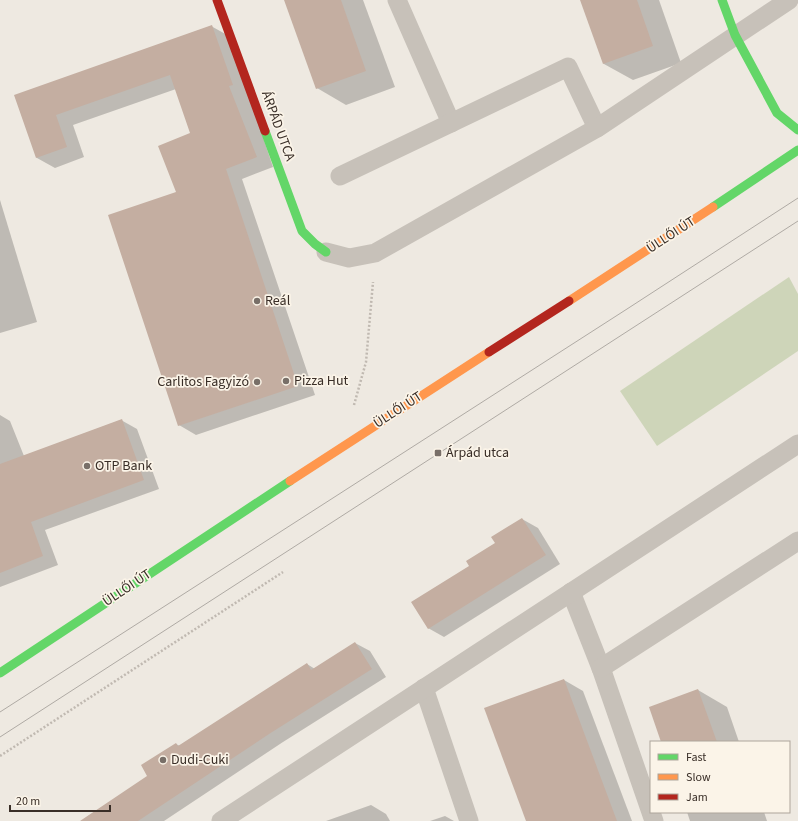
<svg xmlns="http://www.w3.org/2000/svg" width="798" height="821" font-family="'Source Sans 3',sans-serif">
<rect width="100%" height="100%" fill="#eee9e1"/>
<path fill="#ced5b9" d="M 789,277 L 798,294 L 798,351 L 657,446 L 620,391 Z"/>
<g fill="#0003">
<path d="M 285,0 L 363,0 L 395,87 L 346,105 L 317,88 Z"/>
<path d="M 581,0 L 659,0 L 681,63 L 633,80 L 604,64 Z"/>
<path d="M 211,26 L 229,36 L 273,167 L 242,179 L 315,395 L 196,435 L 179,425 L 178,193 L 192,134 L 176,89 L 73,125 L 84,157 L 55,168 L 37,158 L 15,96 Z"/>
<path d="M 0,200 L 37,322 L 0,333 Z"/>
<path d="M 0,415 L 10,421 L 24,456 L 121,420 L 137,429 L 159,489 L 45,530 L 58,565 L 0,587 Z"/>
<path d="M 522,519 L 538,528 L 560,564 L 444,637 L 428,628 L 496,543 Z"/>
<path d="M 355,643 L 370,651 L 386,677 L 283,742 L 164,821 L 81,821 L 149,776 L 176,744 L 180,746 L 307,664 L 315,669 Z"/>
<path d="M 564,680 L 583,691 L 632,821 L 527,821 L 486,709 Z"/>
<path d="M 698,690 L 727,707 L 739,742 L 662,742 Z"/>
<path d="M 371,805 L 386,814 L 390,821 L 326,821 Z"/>
<path d="M 687,812 L 764,812 L 767,821 L 690,821 Z"/>
<path d="M 445,816 L 454,821 L 430,821 Z"/>
</g>
<g fill="#c4aea1">
<path d="M 284,0 L 341,0 L 366,71 L 316,89 Z"/>
<path d="M 580,0 L 637,0 L 653,46 L 603,64 Z"/>
<path d="M 212,25 L 233,85 L 229,86 L 257,157 L 226,169 L 298,386 L 178,426 L 108,215 L 176,192 L 158,146 L 190,133 L 170,75 L 56,115 L 67,147 L 36,158 L 14,95 Z"/>
<path d="M 122,419 L 144,480 L 31,522 L 43,556 L 0,573 L 0,464 Z"/>
<path d="M 522,518 L 546,555 L 428,629 L 411,602 L 469,566 L 466,561 L 495,543 L 491,537 Z"/>
<path d="M 355,642 L 372,669 L 269,734 L 138,821 L 80,821 L 147,776 L 141,765 L 176,743 L 178,746 L 307,663 L 311,670 Z"/>
<path d="M 564,679 L 617,821 L 526,821 L 484,708 Z"/>
<path d="M 698,689 L 717,742 L 661,742 L 649,707 Z"/>
</g>
<g fill="none" stroke-linecap="round" stroke-linejoin="round">
<g stroke="#c0b9b1" stroke-width="2.5" stroke-dasharray="2 2" stroke-linecap="butt">
<path d="M 354,405 L 366,362 L 373,282"/>
<path d="M 0,756 L 283,572"/>
</g>
<g stroke="#c7c1b9" stroke-width="19">
<path d="M 397,0 L 451,123"/>
<path d="M 340,176 L 568,67 L 597,128"/>
<path d="M 326,252 L 349,258 L 375,253 L 597,128 L 789,0"/>
<path d="M 571,592 L 601,668 L 654,821"/>
<path d="M 601,668 L 798,541"/>
<path d="M 424,688 L 469,821"/>
<path d="M 221,821 L 798,444"/>
</g>
<g stroke="#63d668" stroke-width="9">
<path d="M 722,0 L 735,35 L 777,113 L 798,130"/>
<path d="M 265,131 L 302,231 L 315,244 L 326,252"/>
<path d="M 713,207 L 798,150"/>
<path d="M 0,673 L 290,481"/>
</g>
<g stroke="#ff974d" stroke-width="9">
<path d="M 569,301 L 713,207"/>
<path d="M 290,481 L 489,352"/>
</g>
<g stroke="#b3261e" stroke-width="9">
<path d="M 217,0 L 265,131"/>
<path d="M 489,352 L 569,301"/>
</g>
<g stroke="#afaaa4" stroke-width="1">
<path d="M 0,712 L 627,309 L 798,198"/>
<path d="M 0,737 L 798,221"/>
</g>
</g>
<g fill="#786f68" stroke="#fbf4e8" stroke-width="1.5">
<circle cx="257" cy="301" r="4"/>
<circle cx="286" cy="381" r="4"/>
<circle cx="257" cy="382" r="4"/>
<rect x="434" y="449" width="8" height="8" rx="2"/>
<circle cx="87" cy="466" r="4"/>
<circle cx="163" cy="760" r="4"/>
</g>
<g text-anchor="middle" dominant-baseline="central" stroke-width="3.5" stroke-linejoin="round" paint-order="stroke">
<g font-size="14" fill="#392e27" stroke="#fbf4e8">
<text transform="translate(278 126) rotate(70)">ÁRPÁD UTCA</text>
<text transform="translate(671 235) rotate(-33)">ÜLLŐI ÚT</text>
<text transform="translate(398 410) rotate(-33)">ÜLLŐI ÚT</text>
<text transform="translate(127 588) rotate(-34)">ÜLLŐI ÚT</text>
</g>
<g font-size="14" fill="#392e27" stroke="#fbf4e8" text-anchor="start">
<text x="265" y="301">Reál</text>
<text x="294" y="381">Pizza Hut</text>
<text x="249" y="382" text-anchor="end">Carlitos Fagyizó</text>
<text x="446" y="453">Árpád utca</text>
<text x="95" y="466">OTP Bank</text>
<text x="171" y="760">Dudi-Cuki</text>
</g>
</g>
<rect x="650" y="741" width="140" height="72" fill="#fbf4e8" stroke="#ada59b"/>
<rect x="658" y="754" width="20" height="6" fill="#63d668" stroke="#ada59b"/>
<text x="686" y="761" font-size="12" fill="#392e27">Fast</text>
<rect x="658" y="774" width="20" height="6" fill="#ff974d" stroke="#ada59b"/>
<text x="686" y="781" font-size="12" fill="#392e27">Slow</text>
<rect x="658" y="794" width="20" height="6" fill="#b3261e" stroke="#ada59b"/>
<text x="686" y="801" font-size="12" fill="#392e27">Jam</text>
<path d="M10 805v6h100v-6" fill="none" stroke="#392e27" stroke-width="2"/>
<text x="16" y="805" font-size="12" fill="#392e27" stroke="#fbf4e8" stroke-width="3" paint-order="stroke">20 m</text>
</svg>
